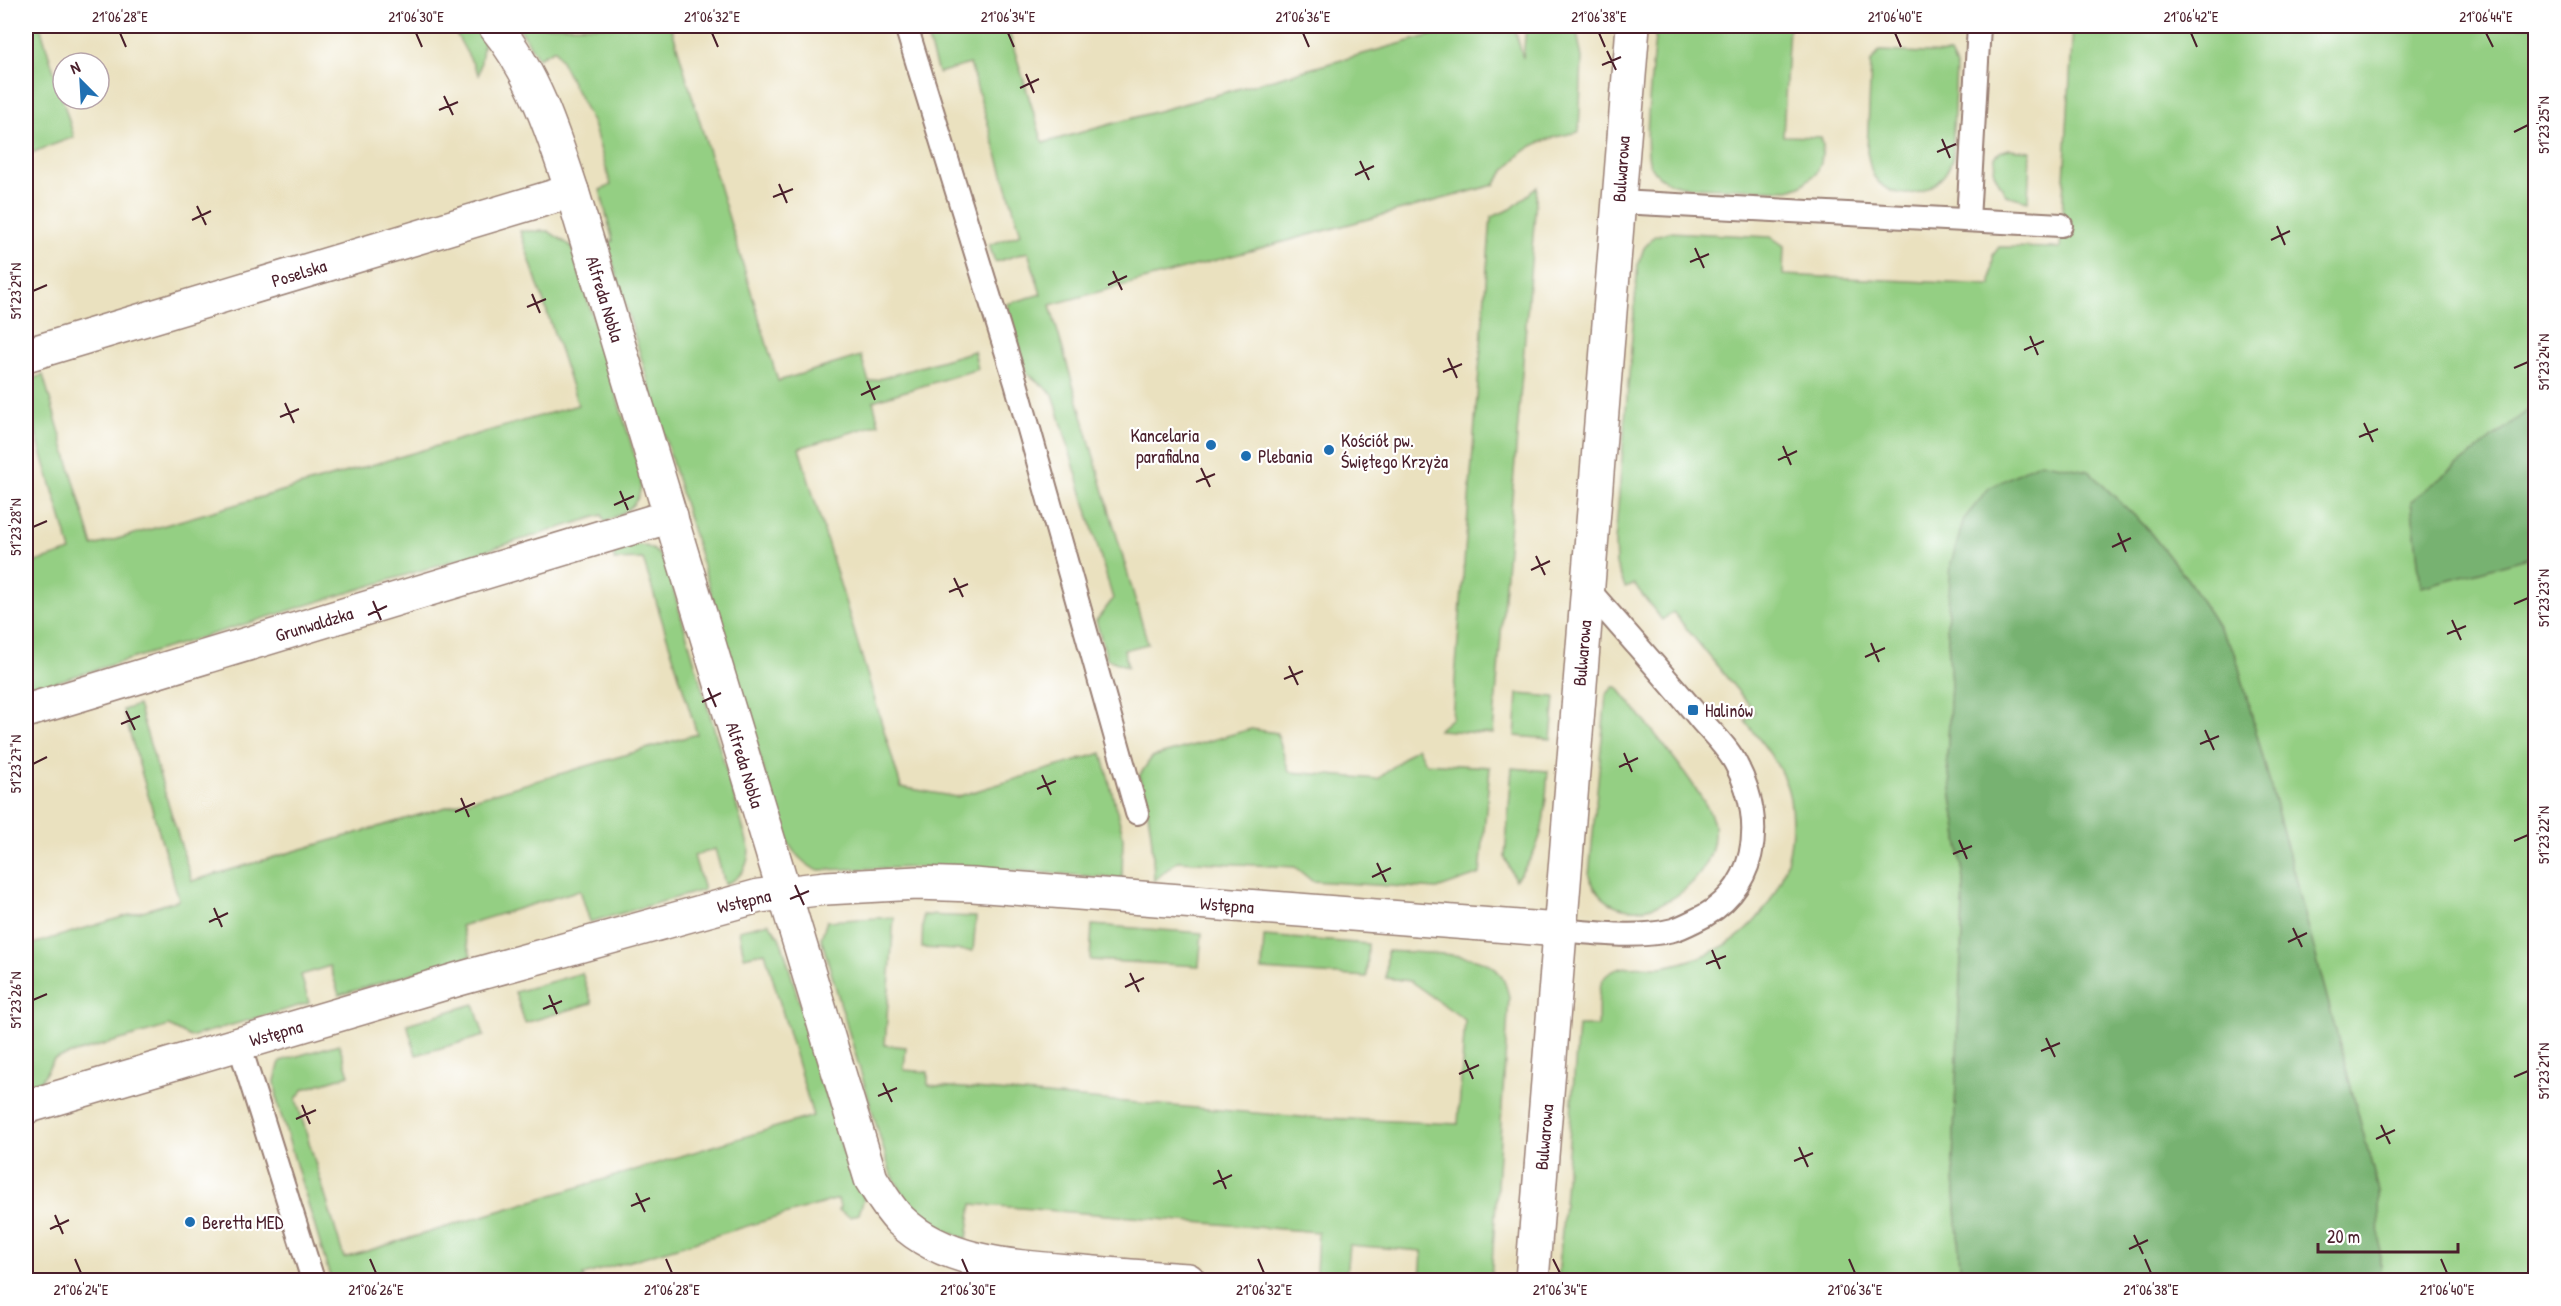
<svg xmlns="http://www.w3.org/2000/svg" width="2561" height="1306" font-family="'Patrick Hand',sans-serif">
<rect width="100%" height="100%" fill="#fff"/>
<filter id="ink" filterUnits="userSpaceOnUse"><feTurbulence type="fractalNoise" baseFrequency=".0167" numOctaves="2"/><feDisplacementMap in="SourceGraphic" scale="12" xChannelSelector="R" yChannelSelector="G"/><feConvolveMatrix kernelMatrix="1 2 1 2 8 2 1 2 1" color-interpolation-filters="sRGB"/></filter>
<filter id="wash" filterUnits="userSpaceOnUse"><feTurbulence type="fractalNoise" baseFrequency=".008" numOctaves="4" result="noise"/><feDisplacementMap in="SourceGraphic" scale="24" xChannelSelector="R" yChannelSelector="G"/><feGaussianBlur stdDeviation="1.35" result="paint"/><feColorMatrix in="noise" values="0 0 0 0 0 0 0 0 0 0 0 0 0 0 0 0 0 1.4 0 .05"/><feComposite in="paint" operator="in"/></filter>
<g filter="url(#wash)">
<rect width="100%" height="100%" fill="#eae1bf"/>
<g fill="#94cf83" stroke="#6f7757" stroke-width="1.5">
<path d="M 26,26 L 40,26 L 74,137 L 26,155 Z"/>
<path d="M 452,26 L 472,26 L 484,41 L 479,75 Z"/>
<path d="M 518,26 L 671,26 L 778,381 L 861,356 L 869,382 L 974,351 L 978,369 L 873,401 L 879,424 L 799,448 L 901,787 L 956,797 L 1102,753 L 1123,835 L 1122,879 L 963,866 L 816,870 C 798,860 789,847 781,828 L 607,243 L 613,241 L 600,190 L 611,185 L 593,124 L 555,49 L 538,58 Z"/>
<path d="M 924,26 L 1007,26 L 1043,143 L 1464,26 L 1514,26 L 1523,58 L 1526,26 L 1576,27 L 1582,58 L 1579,132 C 1535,140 1520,148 1494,185 L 1050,305 L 1148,644 L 1124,650 L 1128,667 L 1107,659 L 1096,621 L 1113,599 L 1053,394 L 1027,373 L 1007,304 L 1041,294 L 1028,252 L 995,262 L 989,245 L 1021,234 L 970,64 L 938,73 Z"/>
<path d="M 1656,26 L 1789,26 L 1783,136 L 1821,137 L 1823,145 L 1821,163 L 1816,174 L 1800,186 L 1789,190 L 1688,187 C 1673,185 1656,179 1650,164 C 1642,144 1654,52 1656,26 Z"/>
<path d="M 2073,26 L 2535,26 L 2535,405 L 2411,501 L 2421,587 L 2535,556 L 2535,1280 L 2380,1280 L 2379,1192 L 2235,653 L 2188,580 L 2144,525 L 2088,471 L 1947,624 L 1951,684 L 1947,760 L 1964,880 L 1953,1161 L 1960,1267 L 1964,1280 L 1558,1280 L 1578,1026 L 1598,1026 C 1599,1011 1595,983 1608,974 C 1625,962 1643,968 1661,967 C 1675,965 1692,960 1705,955 C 1768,930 1800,865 1790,799 C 1785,769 1763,744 1745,721 L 1755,712 L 1673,612 L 1662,620 L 1634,584 L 1625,587 L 1616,564 L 1615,542 L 1638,265 L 1644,248 L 1655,236 L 1668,232 L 1771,237 L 1784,246 L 1783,275 L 1991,285 L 1993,255 L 1999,247 L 2060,248 Z"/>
<path d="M 1880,51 L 1950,54 L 1956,66 C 1955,88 1954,110 1953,132 C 1953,140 1954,151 1952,160 C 1942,192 1898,208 1875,178 C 1870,171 1869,160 1867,151 L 1871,62 Z"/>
<path d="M 2009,149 L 2030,151 L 2028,201 L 2006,195 L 1994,173 L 1995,157 L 2000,152 Z"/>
<path d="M 1537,187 L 1493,734 L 1438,730 L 1452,718 L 1491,217 L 1511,209 Z"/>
<path d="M 520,231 L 548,231 L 571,246 L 640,473 C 645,503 629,510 605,522 L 602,515 L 26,691 L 26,565 L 71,551 L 26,401 L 26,381 L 43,375 L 93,546 L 578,405 Z"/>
<path d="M 629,544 C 649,544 659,550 667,568 L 749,848 C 749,864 742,879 725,884 L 715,849 L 694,856 L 704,890 L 590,922 L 580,890 L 461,926 L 471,956 L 339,995 L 330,966 L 301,975 L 309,1003 L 190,1037 L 169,1026 L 54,1059 L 41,1081 L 26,1086 L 26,946 L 179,900 L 123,710 L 138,705 L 192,881 L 697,734 L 643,559 L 614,560 L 614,549 Z"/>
<path d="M 1613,687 L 1617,687 C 1638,714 1711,798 1714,826 C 1720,894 1615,946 1589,876 L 1606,695 Z"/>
<path d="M 1518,694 L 1555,697 L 1551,739 L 1515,736 Z"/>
<path d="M 1251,729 L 1277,733 L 1289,772 L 1378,779 L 1417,747 L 1425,763 L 1490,767 L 1480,874 L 1437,889 L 1312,881 L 1295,867 L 1177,861 L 1154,881 C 1153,844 1150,811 1139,776 L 1152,757 Z"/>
<path d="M 1512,768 L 1548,771 C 1544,815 1547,844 1515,880 L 1505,857 Z"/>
<path d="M 923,915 L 976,917 L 973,951 L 922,948 Z"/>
<path d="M 894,917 L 885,1045 L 906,1047 L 904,1070 L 928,1072 L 928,1085 L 1302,1117 L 1458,1124 L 1465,1020 L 1410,981 L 1386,978 L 1387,951 C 1412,953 1471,952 1490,965 C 1502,972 1506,984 1509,997 L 1491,1280 L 1420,1280 L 1422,1251 L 1349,1245 L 1346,1275 L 1316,1272 L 1318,1232 L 972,1204 L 967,1239 L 935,1227 L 912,1210 L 890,1171 L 821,938 L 827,921 Z"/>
<path d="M 769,923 L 779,937 L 784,950 L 843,1152 L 864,1198 L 859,1214 L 850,1217 L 838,1210 L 840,1207 L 838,1199 L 583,1275 L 584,1280 L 331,1280 L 278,1105 L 275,1081 L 280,1061 L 339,1044 L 349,1075 L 304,1089 L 296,1099 L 344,1258 L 813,1116 L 765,952 L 744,957 L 739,930 Z"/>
<path d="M 1092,925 L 1202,933 L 1199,966 L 1090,960 Z"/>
<path d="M 1264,936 L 1368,944 L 1367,977 L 1262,970 Z"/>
<path d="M 582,973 L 592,1003 L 525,1023 L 515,992 Z"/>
<path d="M 474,1004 L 484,1036 L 416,1055 L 407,1024 Z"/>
</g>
<g fill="#77b271" stroke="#60684e" stroke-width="1.5">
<path d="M 2535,405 L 2535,556 L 2421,587 L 2411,501 Z"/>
<path d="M 2040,462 L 2088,471 L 2144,525 L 2188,580 L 2235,653 L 2379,1192 L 2380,1280 L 1964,1280 L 1960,1267 L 1953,1161 L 1964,880 L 1947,760 L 1951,684 L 1947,624 L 1951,563 L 1964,519 L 1989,488 Z"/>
</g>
</g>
<g filter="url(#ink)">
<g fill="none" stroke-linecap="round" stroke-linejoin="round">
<g stroke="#9a8075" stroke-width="26">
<g id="service">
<path d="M 906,26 L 1016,383 L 1137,813"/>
<path d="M 1619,202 L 2061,225"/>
<path d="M 1968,220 L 1979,26"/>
<path d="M 1559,930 C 1596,933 1637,939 1673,930 C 1680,928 1688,924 1694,921 C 1757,893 1767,824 1737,766 C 1729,749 1713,734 1701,720 C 1664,675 1625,632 1587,588"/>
<path d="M 239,1044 L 313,1280"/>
</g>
</g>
<g stroke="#9a8075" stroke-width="36">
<g id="minor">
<path d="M 495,26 C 534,74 553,133 572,191 L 871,1179 C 880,1193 888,1208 900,1220 C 947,1266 1022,1267 1083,1272 C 1118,1275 1153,1278 1188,1280"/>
<path d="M 26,355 L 572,191"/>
<path d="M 26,711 L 671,516"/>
<path d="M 26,1107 L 459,979 L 759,896 L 826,888 L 917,883 L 973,885 L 1559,930"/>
</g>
</g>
<g stroke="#9a8075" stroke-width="36">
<path id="tertiary" d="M 1532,1280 L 1633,26"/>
</g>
<use href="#service" stroke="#fff" stroke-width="22"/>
<use href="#minor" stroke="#fff" stroke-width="33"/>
<use href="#tertiary" stroke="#fff" stroke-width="33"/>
</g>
</g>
<path fill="none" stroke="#4a1f2b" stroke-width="2" d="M 120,33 L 126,47M 416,33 L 422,47M 712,33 L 718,47M 1008,33 L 1014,47M 1303,33 L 1309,47M 1599,33 L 1605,47M 1895,33 L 1901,47M 2191,33 L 2197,47M 2486,33 L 2493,47M 1607,51 L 1616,70M 1602,65 L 1621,57M 1026,74 L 1034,93M 1020,88 L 1039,79M 444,96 L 453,115M 439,110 L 458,102M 2514,132 L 2528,125M 1942,139 L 1950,158M 1937,152 L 1956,144M 1360,161 L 1369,180M 1355,175 L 1374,166M 779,184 L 787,203M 773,197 L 793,189M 197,206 L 206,225M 192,220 L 211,211M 2277,226 L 2285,245M 2271,240 L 2290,231M 1695,248 L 1704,268M 1690,262 L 1709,254M 1113,271 L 1122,290M 1108,285 L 1127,276M 33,291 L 47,285M 532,294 L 540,313M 527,307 L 546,299M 2030,336 L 2038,355M 2024,350 L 2044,341M 1448,358 L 1457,378M 2514,368 L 2528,362M 1443,372 L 1462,364M 867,381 L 875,400M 861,395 L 880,386M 285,403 L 294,423M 280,417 L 299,409M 2364,423 L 2373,442M 2359,437 L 2378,429M 1783,446 L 1791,465M 1778,460 L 1797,451M 1201,468 L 1210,487M 1196,482 L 1215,474M 620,491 L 628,510M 614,505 L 634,496M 33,527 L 47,521M 2118,533 L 2126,552M 2112,547 L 2131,538M 1536,556 L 1545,575M 1531,570 L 1550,561M 954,578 L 963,597M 949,592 L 968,584M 373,601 L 381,620M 2514,604 L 2528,598M 368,615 L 387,606M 2452,620 L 2461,640M 2447,634 L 2466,626M 1871,643 L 1879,662M 1865,657 L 1885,648M 1289,666 L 1298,685M 1284,679 L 1303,671M 708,688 L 716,707M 702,702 L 721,693M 126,711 L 135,730M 121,724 L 140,716M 2205,730 L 2214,750M 2200,744 L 2219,736M 1624,753 L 1632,772M 33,764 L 47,757M 1619,767 L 1638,758M 1042,775 L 1051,795M 1037,789 L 1056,781M 461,798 L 469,817M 455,812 L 475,803M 1959,840 L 1967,859M 2514,841 L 2528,835M 1953,854 L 1972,846M 1377,863 L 1386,882M 1372,877 L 1391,868M 795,885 L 804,905M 790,899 L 809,891M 214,908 L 222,927M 209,922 L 228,913M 2293,928 L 2302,947M 2288,942 L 2307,933M 1712,950 L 1720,969M 1706,964 L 1726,956M 1130,973 L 1139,992M 1125,987 L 1144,978M 549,995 L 557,1014M 33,1000 L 47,994M 543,1009 L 562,1001M 2046,1038 L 2055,1057M 2041,1051 L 2060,1043M 1465,1060 L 1473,1079M 1459,1074 L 1479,1065M 2514,1077 L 2528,1071M 883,1083 L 892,1102M 878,1096 L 897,1088M 302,1105 L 310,1124M 296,1119 L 316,1110M 2381,1125 L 2390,1144M 2376,1139 L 2395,1130M 1799,1147 L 1808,1167M 1794,1161 L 1813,1153M 1218,1170 L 1226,1189M 1213,1184 L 1232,1175M 636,1193 L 645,1212M 631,1206 L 650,1198M 55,1215 L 63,1234M 50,1229 L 69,1220M 2134,1235 L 2143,1254M 2129,1249 L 2148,1240M 75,1259 L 81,1273M 370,1259 L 376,1273M 666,1259 L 672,1273M 962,1259 L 968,1273M 1258,1259 L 1264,1273M 1553,1259 L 1560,1273M 1849,1259 L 1855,1273M 2145,1259 L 2151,1273M 2441,1259 L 2447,1273"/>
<g fill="#1f6fb2" stroke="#fff" stroke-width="2">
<circle cx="1211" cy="445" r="6"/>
<circle cx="1329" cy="450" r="6"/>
<circle cx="1246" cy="456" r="6"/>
<rect x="1687" y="704" width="12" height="12" rx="3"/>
<circle cx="190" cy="1222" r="6"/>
</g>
<g text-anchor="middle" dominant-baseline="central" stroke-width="4.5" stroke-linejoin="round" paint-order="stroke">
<g font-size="18" fill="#4a1f2b" stroke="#fff">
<text transform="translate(1621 169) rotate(-86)">Bulwarowa</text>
<text transform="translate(299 273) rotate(-17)">Poselska</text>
<text transform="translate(605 299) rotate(73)">Alfreda Nobla</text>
<text transform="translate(314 624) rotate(-17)">Grunwaldzka</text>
<text transform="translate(1582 653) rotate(-85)">Bulwarowa</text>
<text transform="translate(745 765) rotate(73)">Alfreda Nobla</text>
<text transform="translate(744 901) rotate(-13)">Wstępna</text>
<text transform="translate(1227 905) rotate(4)">Wstępna</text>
<text transform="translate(276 1033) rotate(-16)">Wstępna</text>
<text transform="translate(1544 1137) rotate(-85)">Bulwarowa</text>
</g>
<g font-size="18" fill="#4a1f2b" stroke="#fff" text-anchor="start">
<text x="1199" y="435" text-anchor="end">Kancelaria<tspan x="1199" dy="21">parafialna</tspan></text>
<text x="1341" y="440">Kościół pw.<tspan x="1341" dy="21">Świętego Krzyża</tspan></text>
<text x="1258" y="456">Plebania</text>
<text x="1705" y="710">Halinów</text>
<text x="202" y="1222">Beretta MED</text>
</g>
</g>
<rect width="2561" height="1306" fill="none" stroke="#fff" stroke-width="66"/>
<g transform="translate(81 81) rotate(336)"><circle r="28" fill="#ffffff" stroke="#b7a5aa" stroke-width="1.5"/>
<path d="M0-4.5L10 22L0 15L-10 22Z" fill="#1f6fb2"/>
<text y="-9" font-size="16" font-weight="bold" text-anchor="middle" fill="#4a1f2b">N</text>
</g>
<path d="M2318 1243v9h140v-9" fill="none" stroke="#4a1f2b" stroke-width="3"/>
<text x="2327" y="1243" font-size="18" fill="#4a1f2b" stroke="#ffffff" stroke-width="4.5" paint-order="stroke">20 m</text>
<rect x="33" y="33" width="2495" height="1240" fill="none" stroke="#4a1f2b" stroke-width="2"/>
<g font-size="15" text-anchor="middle" fill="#4a1f2b">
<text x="120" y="22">21°06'28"E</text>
<text x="416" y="22">21°06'30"E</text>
<text x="712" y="22">21°06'32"E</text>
<text x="1008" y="22">21°06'34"E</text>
<text x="1303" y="22">21°06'36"E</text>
<text x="1599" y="22">21°06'38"E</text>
<text x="1895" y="22">21°06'40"E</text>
<text x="2191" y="22">21°06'42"E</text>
<text x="2486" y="22">21°06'44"E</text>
<text transform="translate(2544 125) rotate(-90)" y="5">51°23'25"N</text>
<text transform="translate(16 291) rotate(-90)" y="5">51°23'29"N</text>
<text transform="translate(2544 362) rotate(-90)" y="5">51°23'24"N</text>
<text transform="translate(16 527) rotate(-90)" y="5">51°23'28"N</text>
<text transform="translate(2544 598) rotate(-90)" y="5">51°23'23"N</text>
<text transform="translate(16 764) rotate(-90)" y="5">51°23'27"N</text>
<text transform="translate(2544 835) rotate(-90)" y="5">51°23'22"N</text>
<text transform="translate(16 1000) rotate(-90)" y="5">51°23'26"N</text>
<text transform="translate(2544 1071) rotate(-90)" y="5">51°23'21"N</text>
<text x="81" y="1295">21°06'24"E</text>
<text x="376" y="1295">21°06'26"E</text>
<text x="672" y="1295">21°06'28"E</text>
<text x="968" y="1295">21°06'30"E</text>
<text x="1264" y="1295">21°06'32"E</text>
<text x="1560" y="1295">21°06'34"E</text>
<text x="1855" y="1295">21°06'36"E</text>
<text x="2151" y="1295">21°06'38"E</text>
<text x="2447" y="1295">21°06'40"E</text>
</g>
</svg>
